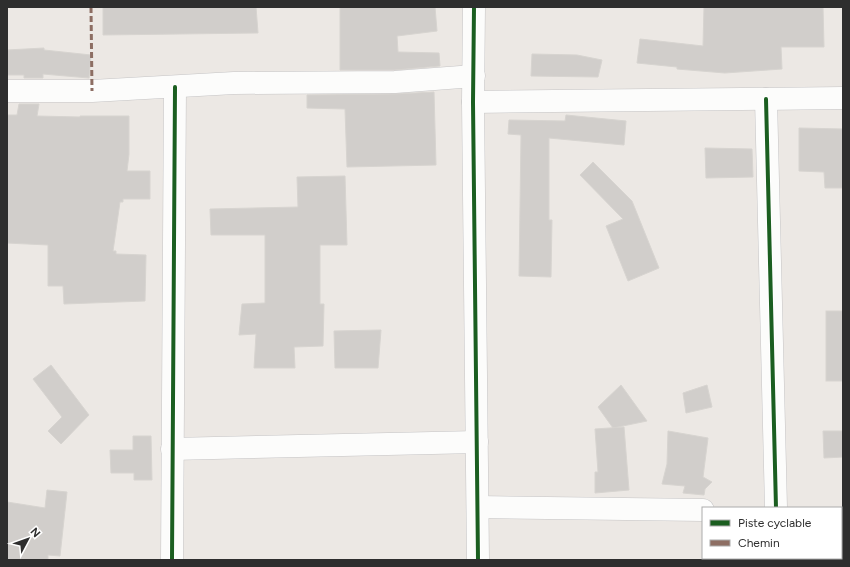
<svg xmlns="http://www.w3.org/2000/svg" width="850" height="567" font-family="Figtree,sans-serif">
<rect width="100%" height="100%" fill="#ece8e4"/>
<g fill="#d1cecb" stroke="#d7d4d0">
<path d="M 103,7 L 256,7 L 258,33 L 103,35 Z"/>
<path d="M 340,7 L 435,7 L 437,31 L 397,36 L 398,52 L 439,53 L 440,66 L 394,70 L 340,70 Z"/>
<path d="M 704,7 L 823,7 L 824,47 L 781,47 L 782,69 L 725,73 L 677,69 L 677,67 L 637,63 L 640,39 L 703,46 Z"/>
<path d="M 44,48 L 44,50 L 91,55 L 89,78 L 43,74 L 43,78 L 24,78 L 24,75 L 7,75 L 7,50 Z"/>
<path d="M 532,54 L 577,55 L 602,60 L 598,77 L 531,76 Z"/>
<path d="M 434,92 L 436,165 L 347,167 L 345,109 L 307,108 L 307,95 L 395,94 Z"/>
<path d="M 19,104 L 39,104 L 37,116 L 80,117 L 80,116 L 129,116 L 129,154 L 127,171 L 150,171 L 150,199 L 123,199 L 123,202 L 120,202 L 113,251 L 116,251 L 116,254 L 146,255 L 145,301 L 64,304 L 63,286 L 48,286 L 48,245 L 7,243 L 7,115 L 17,115 Z"/>
<path d="M 566,115 L 626,121 L 624,145 L 549,138 L 549,220 L 552,220 L 551,277 L 519,276 L 521,135 L 508,134 L 509,120 L 565,121 Z"/>
<path d="M 799,128 L 843,129 L 843,188 L 825,188 L 824,172 L 799,171 Z"/>
<path d="M 705,148 L 752,149 L 753,177 L 706,178 Z"/>
<path d="M 593,162 L 632,201 L 659,268 L 628,281 L 606,226 L 623,219 L 580,175 Z"/>
<path d="M 345,176 L 347,245 L 320,245 L 320,304 L 324,304 L 323,346 L 294,347 L 295,368 L 254,368 L 256,334 L 239,335 L 242,304 L 265,303 L 265,235 L 211,235 L 210,209 L 298,207 L 297,177 Z"/>
<rect x="826" y="311" width="17" height="70"/>
<path d="M 381,330 L 378,368 L 335,368 L 334,331 Z"/>
<path d="M 51,365 L 89,415 L 61,444 L 48,431 L 62,417 L 33,379 Z"/>
<path d="M 621,385 L 647,421 L 613,428 L 598,407 Z"/>
<path d="M 707,385 L 712,407 L 686,413 L 683,393 Z"/>
<path d="M 624,427 L 629,490 L 595,493 L 595,472 L 598,472 L 595,429 Z"/>
<path d="M 668,431 L 708,438 L 703,477 L 712,482 L 705,489 L 704,495 L 683,493 L 685,486 L 662,484 L 667,464 Z"/>
<path d="M 823,431 L 843,431 L 843,457 L 824,458 Z"/>
<path d="M 133,436 L 151,436 L 152,480 L 134,480 L 134,473 L 111,473 L 110,450 L 133,450 Z"/>
<path d="M 47,490 L 67,492 L 60,556 L 48,555 L 48,560 L 7,560 L 7,502 L 45,508 Z"/>
</g>
<g fill="none" stroke-linecap="round" stroke-linejoin="round">
<g stroke="#c5c4c5" stroke-width="23">
<g id="minor">
<path d="M 474,7 L 473,102 L 478,560"/>
<path d="M 7,91 L 92,91 L 234,83 L 395,82 L 474,76"/>
<path d="M 766,99 L 776,508"/>
<path d="M 473,102 L 843,98"/>
<path d="M 172,449 L 477,442"/>
<path d="M 478,507 L 703,510"/>
<path d="M 778,558 L 778,560"/>
<path d="M 172,560 L 175,87"/>
</g>
</g>
<use href="#minor" stroke="#fcfcfb" stroke-width="22"/>
<path stroke="#8d6e63" stroke-width="3" stroke-dasharray="6 3" stroke-linecap="butt" d="M 91,7 L 92,91"/>
<g stroke="#fff" stroke-width="6">
<g id="cycleway">
<path d="M 474,7 L 473,102 L 478,560"/>
<path d="M 766,99 L 776,508"/>
<path d="M 172,560 L 175,87"/>
</g>
</g>
<use href="#cycleway" stroke="#1b5e20" stroke-width="4"/>
</g>
<rect width="850" height="567" fill="none" stroke="#2e2e2e" stroke-width="16"/>
<rect x="702" y="507" width="140" height="52" fill="#ffffff" stroke="#ababab"/>
<rect x="710" y="520" width="20" height="6" fill="#1b5e20" stroke="#ababab"/>
<text x="738" y="527" font-size="12" fill="#2e2e2e">Piste cyclable</text>
<rect x="710" y="540" width="20" height="6" fill="#8d6e63" stroke="#ababab"/>
<text x="738" y="547" font-size="12" fill="#2e2e2e">Chemin</text>
<g transform="translate(28 539) rotate(49)" stroke="#ffffff" stroke-width="3" paint-order="stroke">
<path d="M0-3L7 15L0 10L-7 15Z" fill="#2e2e2e"/>
<text y="-6" font-size="11" font-weight="bold" text-anchor="middle" fill="#2e2e2e">N</text>
</g>
</svg>
